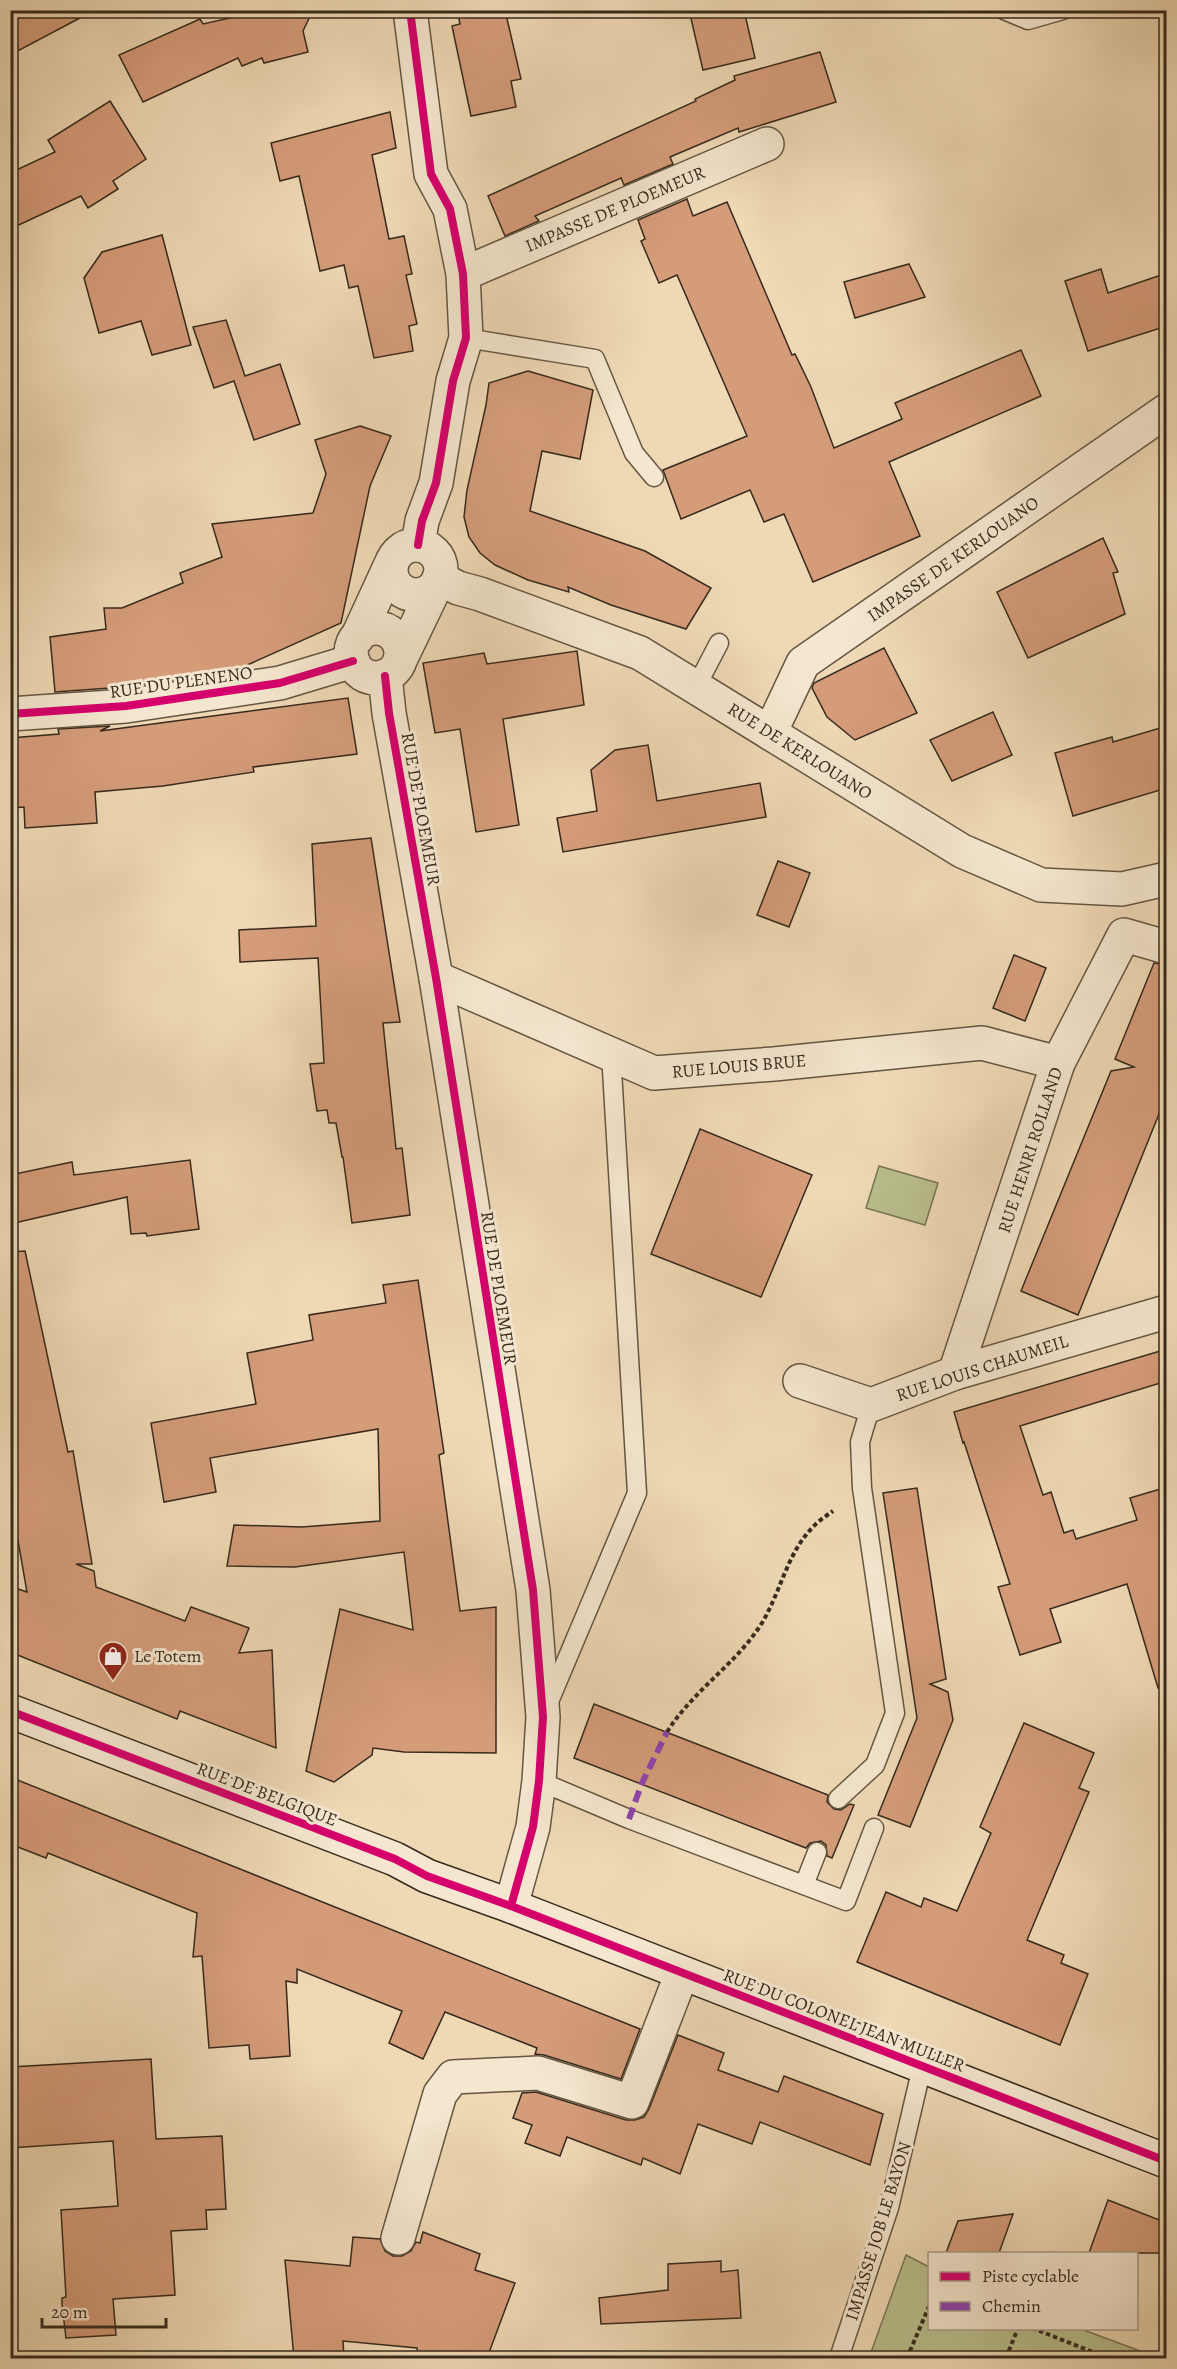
<svg xmlns="http://www.w3.org/2000/svg" width="1177" height="2369" font-family="Alegreya,serif">
<rect width="100%" height="100%" fill="#efd9b5"/>
<filter id="stains"><feTurbulence type="fractalNoise" baseFrequency=".00333" numOctaves="4"/><feColorMatrix values="0 0 0 0 .2 0 0 0 0 .09 0 0 0 0 .02 0 0 0 .5 -.17"/></filter>
<radialGradient id="worn" r=".72"><stop offset=".6" stop-color="#630" stop-opacity="0"/><stop offset="1" stop-color="#630" stop-opacity=".3"/></radialGradient>
<g fill="#b9bf8d" stroke="#787454" stroke-width="1.5">
<path d="M 879,1166 L 938,1183 L 925,1225 L 866,1208 Z"/>
<path d="M 906,2255 L 929,2267 L 930,2328 L 1081,2329 L 1159,2358 L 869,2358 Z"/>
</g>
<g fill="#d59c7a" stroke="#362a1c" stroke-width="1.5">
<path d="M 10,10 L 95,10 L 10,55 Z"/>
<path d="M 266,10 L 313,10 L 303,31 L 308,52 L 264,63 L 262,58 L 242,66 L 238,58 L 143,102 L 119,55 L 200,19 L 203,24 Z"/>
<path d="M 457,10 L 505,10 L 521,79 L 511,81 L 516,107 L 471,116 L 452,26 L 460,24 Z"/>
<path d="M 689,10 L 744,10 L 755,58 L 703,70 Z"/>
<path d="M 820,52 L 836,102 L 739,132 L 738,128 L 670,157 L 673,164 L 624,185 L 621,178 L 535,216 L 539,221 L 505,236 L 488,196 L 696,101 L 695,99 L 735,80 L 734,76 Z"/>
<path d="M 110,101 L 146,159 L 113,181 L 118,189 L 88,208 L 81,196 L 10,229 L 10,173 L 55,152 L 48,140 Z"/>
<path d="M 390,112 L 396,148 L 372,155 L 389,239 L 404,236 L 412,274 L 406,275 L 417,324 L 409,326 L 413,351 L 374,358 L 358,286 L 349,288 L 344,265 L 320,271 L 299,176 L 280,181 L 271,143 Z"/>
<path d="M 687,199 L 693,216 L 727,202 L 792,355 L 795,354 L 811,387 L 834,448 L 902,419 L 895,403 L 1021,350 L 1041,396 L 889,462 L 920,536 L 813,582 L 784,514 L 764,522 L 750,490 L 681,519 L 663,470 L 747,436 L 677,275 L 659,283 L 641,241 L 645,239 L 638,220 Z"/>
<path d="M 162,235 L 191,345 L 152,355 L 141,321 L 99,333 L 84,278 L 102,252 Z"/>
<path d="M 909,264 L 925,297 L 855,318 L 844,282 Z"/>
<path d="M 1101,269 L 1108,293 L 1167,273 L 1167,326 L 1088,351 L 1065,281 Z"/>
<path d="M 226,320 L 245,376 L 280,364 L 300,424 L 254,440 L 234,381 L 214,388 L 193,327 Z"/>
<path d="M 528,371 L 593,390 L 580,459 L 542,451 L 530,511 L 645,551 L 711,588 L 686,629 L 611,605 L 568,587 L 569,592 L 528,580 L 495,565 L 480,553 L 469,537 L 464,517 L 467,490 L 486,405 L 489,383 Z"/>
<path d="M 360,426 L 391,436 L 370,486 L 341,623 L 234,671 L 124,687 L 55,692 L 50,637 L 106,629 L 104,608 L 122,608 L 183,583 L 180,573 L 222,557 L 212,524 L 313,513 L 326,474 L 315,440 Z"/>
<path d="M 1103,538 L 1118,572 L 1113,573 L 1125,614 L 1028,658 L 997,592 Z"/>
<path d="M 884,648 L 917,713 L 855,740 L 827,717 L 812,688 L 814,683 Z"/>
<path d="M 577,651 L 584,705 L 503,719 L 519,825 L 476,832 L 460,729 L 435,733 L 423,663 L 484,653 L 487,664 Z"/>
<path d="M 348,698 L 357,754 L 253,767 L 254,772 L 163,786 L 95,792 L 97,823 L 25,828 L 24,807 L 10,808 L 10,738 L 59,734 L 58,729 L 110,726 L 100,731 Z"/>
<path d="M 993,712 L 1012,755 L 952,781 L 930,740 Z"/>
<path d="M 1167,726 L 1167,788 L 1073,816 L 1055,753 L 1112,737 L 1113,742 Z"/>
<path d="M 648,745 L 657,801 L 760,783 L 766,817 L 563,852 L 557,818 L 597,811 L 591,770 L 615,750 Z"/>
<path d="M 371,838 L 400,1022 L 383,1023 L 396,1149 L 402,1148 L 410,1215 L 352,1223 L 343,1157 L 342,1157 L 336,1123 L 329,1123 L 327,1110 L 317,1111 L 310,1064 L 324,1063 L 318,958 L 240,962 L 239,930 L 316,926 L 312,844 Z"/>
<path d="M 778,861 L 810,873 L 789,927 L 757,915 Z"/>
<path d="M 1014,955 L 1046,968 L 1025,1021 L 993,1008 Z"/>
<path d="M 1154,963 L 1167,965 L 1167,1094 L 1078,1315 L 1021,1291 L 1111,1071 L 1134,1067 L 1115,1059 Z"/>
<path d="M 700,1129 L 812,1175 L 761,1297 L 651,1254 Z"/>
<path d="M 190,1160 L 199,1229 L 147,1236 L 146,1233 L 131,1234 L 127,1197 L 10,1224 L 10,1175 L 72,1162 L 74,1175 Z"/>
<path d="M 25,1251 L 68,1452 L 73,1451 L 92,1564 L 76,1564 L 94,1571 L 96,1587 L 185,1621 L 191,1607 L 249,1628 L 239,1653 L 272,1650 L 276,1748 L 180,1711 L 177,1719 L 10,1652 L 10,1586 L 27,1592 L 10,1495 L 10,1252 Z"/>
<path d="M 418,1280 L 444,1453 L 439,1455 L 460,1611 L 496,1607 L 496,1753 L 404,1752 L 373,1748 L 372,1755 L 334,1782 L 306,1771 L 340,1609 L 413,1630 L 404,1552 L 295,1567 L 227,1566 L 234,1525 L 302,1527 L 380,1521 L 378,1429 L 210,1458 L 216,1492 L 164,1502 L 151,1423 L 256,1404 L 247,1353 L 313,1340 L 309,1315 L 386,1303 L 383,1285 Z"/>
<path d="M 1167,1349 L 1167,1381 L 1020,1426 L 1043,1495 L 1051,1492 L 1064,1533 L 1073,1530 L 1076,1539 L 1137,1520 L 1130,1498 L 1167,1487 L 1167,1687 L 1158,1688 L 1127,1584 L 1050,1609 L 1061,1642 L 1020,1655 L 998,1587 L 1010,1584 L 964,1442 L 963,1443 L 954,1412 Z"/>
<path d="M 917,1488 L 946,1679 L 930,1684 L 948,1692 L 953,1720 L 910,1827 L 878,1815 L 917,1718 L 883,1493 Z"/>
<path d="M 594,1704 L 828,1795 L 827,1802 L 834,1809 L 841,1810 L 850,1804 L 854,1805 L 832,1858 L 827,1856 L 826,1845 L 821,1841 L 810,1843 L 806,1848 L 574,1758 Z"/>
<path d="M 1024,1723 L 1094,1753 L 1079,1788 L 1089,1792 L 1027,1940 L 1064,1955 L 1061,1963 L 1088,1974 L 1060,2045 L 857,1962 L 886,1892 L 921,1907 L 924,1898 L 957,1911 L 991,1833 L 980,1827 Z"/>
<path d="M 10,1777 L 640,2029 L 621,2079 L 544,2055 L 535,2054 L 537,2048 L 445,2012 L 423,2059 L 389,2043 L 402,2011 L 297,1969 L 297,1983 L 286,1981 L 290,2056 L 250,2059 L 249,2045 L 209,2048 L 202,1956 L 193,1957 L 197,1913 L 48,1853 L 46,1858 L 10,1844 Z"/>
<path d="M 678,2035 L 724,2053 L 718,2070 L 778,2092 L 784,2076 L 883,2114 L 870,2165 L 760,2122 L 752,2144 L 698,2124 L 680,2174 L 643,2158 L 641,2165 L 567,2137 L 560,2156 L 525,2143 L 532,2125 L 513,2118 L 522,2093 L 536,2092 L 626,2120 L 635,2120 L 644,2117 L 649,2109 Z"/>
<path d="M 151,2059 L 156,2139 L 222,2136 L 226,2209 L 206,2210 L 207,2229 L 171,2231 L 175,2295 L 113,2299 L 116,2335 L 66,2338 L 62,2304 L 62,2298 L 66,2297 L 61,2210 L 118,2206 L 113,2141 L 10,2148 L 10,2067 Z"/>
<path d="M 1108,2200 L 1167,2223 L 1167,2253 L 1089,2253 Z"/>
<path d="M 1013,2214 L 999,2253 L 946,2253 L 958,2221 Z"/>
<path d="M 423,2232 L 480,2254 L 475,2270 L 515,2283 L 487,2358 L 418,2358 L 417,2348 L 343,2341 L 344,2358 L 294,2358 L 285,2260 L 350,2266 L 353,2237 L 380,2239 L 385,2251 L 393,2256 L 402,2256 L 411,2251 L 416,2242 L 420,2243 Z"/>
<path d="M 721,2261 L 721,2272 L 738,2270 L 741,2318 L 601,2324 L 599,2298 L 668,2290 L 668,2264 Z"/>
</g>
<g fill="none" stroke-linecap="round" stroke-linejoin="round">
<g stroke="#645642" stroke-width="21">
<g id="service">
<path d="M 1004,10 L 1028,20 L 1063,10"/>
<path d="M 466,338 L 595,359 L 634,453 L 654,477"/>
<path d="M 696,687 L 719,643"/>
<path d="M 548,1704 L 637,1493 L 611,1053"/>
<path d="M 539,1781 L 629,1819 L 846,1901 L 874,1828"/>
<path d="M 838,1799 L 875,1765 L 895,1713 L 862,1488 L 860,1442 L 871,1405"/>
<path d="M 804,1885 L 817,1852"/>
<path d="M 839,2358 L 889,2208 L 922,2067"/>
</g>
</g>
<g stroke="#645642" stroke-width="36">
<g id="minor">
<path d="M 410,10 L 431,174 L 450,209 L 463,274 L 466,338 L 453,381 L 436,483 L 422,521 L 418,545"/>
<path d="M 463,274 L 767,144"/>
<circle cx="416" cy="570" r="25"/>
<path d="M 439,578 L 458,588 L 480,594 L 640,653 L 962,851 L 1041,885 L 1122,889 L 1166,879"/>
<circle cx="376" cy="653" r="25"/>
<path d="M 357,638 L 392,562"/>
<path d="M 401,658 L 437,583"/>
<path d="M 385,676 L 389,713 L 436,978 L 533,1590 L 543,1717 L 539,1781 L 533,1827 L 511,1906"/>
<path d="M 10,714 L 126,706 L 280,683 L 353,661"/>
<path d="M 770,733 L 803,663 L 1166,411"/>
<path d="M 436,978 L 654,1073 L 774,1064 L 982,1043 L 1058,1063"/>
<path d="M 955,1373 L 1058,1063 L 1124,935 L 1166,947"/>
<path d="M 800,1381 L 871,1405 L 955,1373 L 1166,1312"/>
<path d="M 398,2238 L 440,2094 L 453,2077 L 538,2073 L 632,2102 L 682,1973"/>
</g>
</g>
<g stroke="#362a1c" stroke-width="36">
<path id="secondary" d="M 10,1711 L 395,1859 L 427,1876 L 511,1906 L 1166,2161"/>
</g>
<g stroke="#362a1c" stroke-width="4" stroke-dasharray="4.5 3" stroke-linecap="butt">
<path d="M 667,1732 C 693,1691 732,1667 758,1629 C 780,1597 785,1556 812,1528 C 818,1521 826,1516 833,1511"/>
<path d="M 1032,2328 L 1108,2358"/>
<path d="M 907,2358 L 930,2304"/>
<path d="M 1006,2358 L 1018,2328"/>
</g>
<use href="#service" stroke="#f5e6cf" stroke-width="18"/>
<use href="#minor" stroke="#f5e6cf" stroke-width="33"/>
<use href="#secondary" stroke="#f5e6cf" stroke-width="33"/>
<path stroke="#8e44ad" stroke-width="6" stroke-dasharray="12 6" stroke-linecap="butt" d="M 629,1819 L 642,1783 L 667,1732"/>
<g stroke="#f5e6cf" stroke-width="11">
<g id="cycleway">
<path d="M 410,10 L 431,174 L 450,209 L 463,274 L 466,338 L 453,381 L 436,483 L 422,521 L 418,545"/>
<path d="M 385,676 L 389,713 L 436,978 L 533,1590 L 543,1717 L 539,1781 L 533,1827 L 511,1906"/>
<path d="M 10,714 L 126,706 L 280,683 L 353,661"/>
<path d="M 10,1711 L 395,1859 L 427,1876 L 511,1906 L 1166,2161"/>
</g>
</g>
<use href="#cycleway" stroke="#d6006c" stroke-width="8"/>
</g>
<defs>
<g id="shop-pin" transform="scale(1.5)"><path d="M0 17L-7.5 6A9.5 9.5 0 1 1 7.5 6Z" fill="#8f2418" stroke="#f5e6cf"/><path d="M-5-2.5h2.3a2.7 3.5 0 0 1 5.4 0H5L5.5 6h-11ZM-1.5-2.5h3a1.5 2.3 0 0 0-3 0Z" fill="#fff"/></g>
</defs>
<g fill-rule="evenodd">
<use href="#shop-pin" x="113" y="1656"/>
</g>
<g text-anchor="middle" dominant-baseline="central" stroke-width="6" stroke-linejoin="round" paint-order="stroke">
<g font-size="18" fill="#362a1c" stroke="#f5e6cf">
<text transform="translate(615 209) rotate(-23)">IMPASSE DE PLOEMEUR</text>
<text transform="translate(953 559) rotate(-35)">IMPASSE DE KERLOUANO</text>
<text transform="translate(181 682) rotate(-8)">RUE DU PLENENO</text>
<text transform="translate(800 751) rotate(32)">RUE DE KERLOUANO</text>
<text transform="translate(421 809) rotate(80)">RUE DE PLOEMEUR</text>
<text transform="translate(739 1066) rotate(-5)">RUE LOUIS BRUE</text>
<text transform="translate(1030 1150) rotate(-72)">RUE HENRI ROLLAND</text>
<text transform="translate(499 1288) rotate(81)">RUE DE PLOEMEUR</text>
<text transform="translate(982 1368) rotate(-18)">RUE LOUIS CHAUMEIL</text>
<text transform="translate(267 1794) rotate(21)">RUE DE BELGIQUE</text>
<text transform="translate(844 2020) rotate(21)">RUE DU COLONEL JEAN MULLER</text>
<text transform="translate(878 2231) rotate(-73)">IMPASSE JOB LE BAYON</text>
</g>
<g font-size="18" fill="#362a1c" stroke="#f5e6cf" text-anchor="start">
<text x="134" y="1656">Le Totem</text>
</g>
</g>
<rect width="1177" height="2369" fill="none" stroke="#efd9b5" stroke-width="36"/>
<rect x="12" y="12" width="1153" height="2345" fill="none" stroke="#362a1c" stroke-width="3"/>
<rect x="18" y="18" width="1141" height="2333" fill="none" stroke="#362a1c" stroke-width="1.5"/>
<rect x="928" y="2252" width="210" height="78" fill="#f5e6cf" stroke="#a99b87" stroke-width="1.5"/>
<rect x="940" y="2272" width="30" height="9" fill="#d6006c" stroke="#a99b87" stroke-width="1.5"/>
<text x="982" y="2282" font-size="18" fill="#362a1c">Piste cyclable</text>
<rect x="940" y="2302" width="30" height="9" fill="#8e44ad" stroke="#a99b87" stroke-width="1.5"/>
<text x="982" y="2312" font-size="18" fill="#362a1c">Chemin</text>
<path d="M42 2318v9h124v-9" fill="none" stroke="#362a1c" stroke-width="3"/>
<text x="51" y="2318" font-size="18" fill="#362a1c" stroke="#f5e6cf" stroke-width="4.5" paint-order="stroke">20 m</text>
<rect width="100%" height="100%" filter="url(#stains)"/>
<rect width="100%" height="100%" fill="url(#worn)"/>
</svg>
